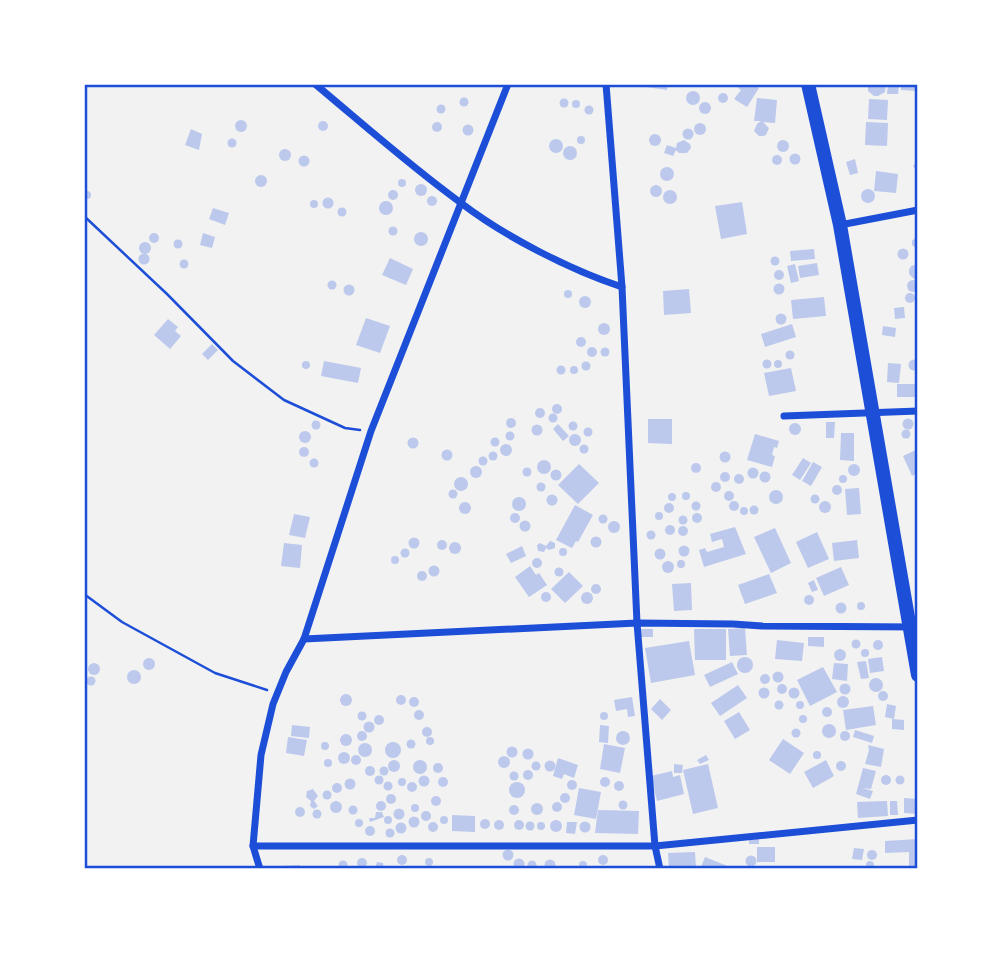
<svg xmlns="http://www.w3.org/2000/svg" width="1002" height="953" font-family="'IBM Plex Serif',serif">
<rect width="100%" height="100%" fill="#f2f2f2"/>
<g fill="#bdc9ec">
<path d="M 646,84 L 668,84 L 667,90 L 646,87 Z"/>
<path d="M 740,84 L 753,84 L 759,88 L 747,107 L 734,99 L 741,90 L 738,88 Z"/>
<path d="M 868,84 L 886,84 L 885,92 L 878,96 L 874,96 L 868,91 Z"/>
<path d="M 888,84 L 899,84 L 898,94 L 887,94 Z"/>
<path d="M 901,84 L 916,84 L 916,91 L 901,90 Z"/>
<circle cx="693" cy="98" r="7"/>
<circle cx="723" cy="98" r="5"/>
<circle cx="464" cy="102" r="4.5"/>
<path d="M 757,98 L 777,100 L 775,123 L 763,122 L 769,128 L 766,135 L 763,136 L 759,136 L 754,131 L 757,124 L 761,121 L 754,121 Z"/>
<circle cx="564" cy="103" r="4.5"/>
<path d="M 869,99 L 888,100 L 887,120 L 868,119 Z"/>
<circle cx="576" cy="104" r="4"/>
<circle cx="705" cy="108" r="6"/>
<circle cx="441" cy="109" r="4.5"/>
<circle cx="589" cy="110" r="4.5"/>
<circle cx="241" cy="126" r="6"/>
<circle cx="323" cy="126" r="5"/>
<path d="M 866,122 L 888,123 L 887,146 L 865,145 Z"/>
<circle cx="437" cy="127" r="5"/>
<circle cx="700" cy="129" r="6"/>
<circle cx="468" cy="130" r="5.5"/>
<circle cx="688" cy="134" r="5.5"/>
<path d="M 191,129 L 202,134 L 199,150 L 185,145 Z"/>
<circle cx="655" cy="140" r="6"/>
<circle cx="581" cy="140" r="4"/>
<circle cx="232" cy="143" r="4.5"/>
<circle cx="556" cy="146" r="7"/>
<path d="M 684,140 L 690,144 L 691,148 L 687,153 L 679,153 L 676,150 L 673,156 L 664,153 L 667,145 L 676,148 L 677,143 Z"/>
<circle cx="783" cy="146" r="6"/>
<circle cx="570" cy="153" r="7"/>
<circle cx="285" cy="155" r="6"/>
<circle cx="795" cy="159" r="5.5"/>
<circle cx="777" cy="160" r="5"/>
<circle cx="304" cy="161" r="5.5"/>
<path d="M 855,159 L 858,173 L 850,175 L 846,162 Z"/>
<path d="M 918,160 L 918,174 L 913,166 Z"/>
<circle cx="667" cy="174" r="7"/>
<path d="M 876,171 L 898,174 L 896,193 L 874,191 Z"/>
<circle cx="261" cy="181" r="6"/>
<circle cx="402" cy="183" r="4"/>
<circle cx="421" cy="190" r="6"/>
<circle cx="656" cy="191" r="6"/>
<circle cx="868" cy="196" r="7"/>
<circle cx="670" cy="197" r="7"/>
<circle cx="393" cy="195" r="5"/>
<circle cx="87" cy="195" r="4"/>
<circle cx="432" cy="201" r="5"/>
<circle cx="328" cy="203" r="5.5"/>
<circle cx="314" cy="204" r="4"/>
<circle cx="386" cy="208" r="7"/>
<path d="M 742,202 L 747,234 L 721,239 L 715,206 Z"/>
<circle cx="342" cy="212" r="4.5"/>
<path d="M 213,208 L 229,213 L 225,225 L 209,219 Z"/>
<circle cx="393" cy="231" r="4.5"/>
<circle cx="421" cy="239" r="7"/>
<circle cx="154" cy="238" r="5"/>
<path d="M 203,233 L 215,237 L 212,248 L 200,245 Z"/>
<path d="M 918,235 L 918,250 L 912,245 L 912,241 Z"/>
<circle cx="178" cy="244" r="4.5"/>
<circle cx="145" cy="248" r="6"/>
<circle cx="903" cy="254" r="5.5"/>
<path d="M 814,249 L 815,259 L 791,261 L 790,251 Z"/>
<circle cx="144" cy="259" r="5.5"/>
<circle cx="775" cy="261" r="4.5"/>
<path d="M 390,258 L 413,269 L 406,285 L 382,275 Z"/>
<circle cx="184" cy="264" r="4.5"/>
<path d="M 817,263 L 819,275 L 800,278 L 798,266 Z"/>
<path d="M 795,264 L 799,281 L 791,283 L 787,266 Z"/>
<path d="M 918,264 L 918,279 L 914,279 L 909,274 L 909,270 L 911,266 Z"/>
<circle cx="779" cy="275" r="5"/>
<circle cx="913" cy="286" r="6"/>
<circle cx="332" cy="285" r="4.5"/>
<circle cx="779" cy="289" r="5.5"/>
<circle cx="349" cy="290" r="5.5"/>
<path d="M 689,289 L 691,313 L 664,315 L 663,291 Z"/>
<circle cx="568" cy="294" r="4"/>
<circle cx="910" cy="298" r="5"/>
<circle cx="585" cy="302" r="6"/>
<path d="M 824,297 L 826,316 L 793,319 L 791,300 Z"/>
<path d="M 904,307 L 905,318 L 895,319 L 894,308 Z"/>
<circle cx="781" cy="319" r="5.5"/>
<path d="M 366,318 L 390,326 L 380,353 L 356,345 Z"/>
<path d="M 168,319 L 178,327 L 175,331 L 181,336 L 170,349 L 154,335 Z"/>
<circle cx="604" cy="329" r="6"/>
<path d="M 792,324 L 796,337 L 765,347 L 761,334 Z"/>
<path d="M 883,326 L 896,328 L 895,337 L 882,335 Z"/>
<circle cx="581" cy="342" r="5"/>
<path d="M 212,344 L 218,350 L 208,360 L 202,354 Z"/>
<circle cx="592" cy="352" r="5"/>
<circle cx="605" cy="352" r="4.5"/>
<circle cx="790" cy="355" r="4.5"/>
<circle cx="767" cy="364" r="4.5"/>
<circle cx="914" cy="365" r="5.5"/>
<circle cx="778" cy="364" r="4"/>
<circle cx="306" cy="365" r="4"/>
<path d="M 324,361 L 361,368 L 358,383 L 321,376 Z"/>
<circle cx="586" cy="366" r="4.5"/>
<path d="M 888,363 L 901,364 L 899,383 L 887,382 Z"/>
<circle cx="561" cy="370" r="4.5"/>
<circle cx="574" cy="370" r="4"/>
<path d="M 791,368 L 796,391 L 769,396 L 764,373 Z"/>
<rect x="897" y="384" width="21" height="13"/>
<circle cx="557" cy="409" r="5"/>
<circle cx="540" cy="413" r="5"/>
<circle cx="553" cy="418" r="4.5"/>
<circle cx="511" cy="423" r="5"/>
<circle cx="908" cy="424" r="5.5"/>
<path d="M 648,419 L 672,419 L 672,444 L 648,443 Z"/>
<circle cx="316" cy="425" r="4.5"/>
<circle cx="573" cy="426" r="4.5"/>
<path d="M 826,422 L 835,422 L 834,438 L 826,438 Z"/>
<circle cx="795" cy="429" r="6"/>
<path d="M 558,424 L 569,436 L 563,441 L 553,429 Z"/>
<circle cx="537" cy="430" r="5.5"/>
<circle cx="588" cy="432" r="4.5"/>
<circle cx="906" cy="434" r="4.5"/>
<circle cx="305" cy="437" r="6"/>
<circle cx="510" cy="436" r="4.5"/>
<path d="M 841,433 L 854,433 L 854,461 L 840,460 Z"/>
<circle cx="575" cy="440" r="6"/>
<path d="M 755,434 L 779,441 L 777,448 L 774,447 L 772,455 L 775,456 L 772,467 L 747,460 Z"/>
<circle cx="495" cy="442" r="4.5"/>
<circle cx="413" cy="443" r="5.5"/>
<circle cx="506" cy="450" r="6"/>
<circle cx="584" cy="449" r="4.5"/>
<circle cx="304" cy="452" r="5"/>
<path d="M 918,449 L 918,473 L 912,476 L 903,456 Z"/>
<circle cx="447" cy="455" r="5.5"/>
<circle cx="493" cy="456" r="4.5"/>
<circle cx="725" cy="457" r="5.5"/>
<circle cx="483" cy="461" r="4.5"/>
<path d="M 803,458 L 811,463 L 800,480 L 792,475 Z"/>
<circle cx="314" cy="463" r="4.5"/>
<circle cx="544" cy="467" r="7"/>
<path d="M 813,462 L 822,467 L 811,486 L 802,481 Z"/>
<circle cx="696" cy="468" r="5"/>
<circle cx="854" cy="470" r="6"/>
<path d="M 579,464 L 599,483 L 578,504 L 558,485 Z"/>
<circle cx="476" cy="472" r="6"/>
<circle cx="527" cy="472" r="4.5"/>
<circle cx="753" cy="473" r="5.5"/>
<circle cx="556" cy="475" r="5.5"/>
<circle cx="765" cy="477" r="5.5"/>
<circle cx="725" cy="477" r="5"/>
<circle cx="739" cy="479" r="5"/>
<circle cx="843" cy="479" r="4"/>
<circle cx="461" cy="484" r="7"/>
<circle cx="716" cy="487" r="5"/>
<circle cx="541" cy="487" r="4.5"/>
<circle cx="837" cy="490" r="5"/>
<path d="M 859,488 L 861,514 L 847,515 L 845,489 Z"/>
<circle cx="453" cy="494" r="4.5"/>
<circle cx="776" cy="497" r="7"/>
<circle cx="729" cy="496" r="5"/>
<circle cx="686" cy="496" r="4"/>
<circle cx="672" cy="497" r="4"/>
<circle cx="815" cy="499" r="4.5"/>
<circle cx="552" cy="500" r="5.5"/>
<circle cx="519" cy="504" r="7"/>
<circle cx="734" cy="506" r="5"/>
<circle cx="825" cy="507" r="6"/>
<circle cx="696" cy="506" r="4.5"/>
<circle cx="465" cy="508" r="6"/>
<circle cx="669" cy="508" r="5"/>
<path d="M 575,505 L 593,515 L 578,542 L 576,541 L 572,548 L 556,540 Z"/>
<circle cx="754" cy="510" r="4.5"/>
<circle cx="744" cy="511" r="4"/>
<circle cx="659" cy="516" r="4"/>
<circle cx="515" cy="518" r="5"/>
<circle cx="697" cy="518" r="5"/>
<path d="M 294,514 L 310,517 L 305,538 L 289,535 Z"/>
<circle cx="603" cy="519" r="4.5"/>
<circle cx="683" cy="520" r="4.5"/>
<circle cx="614" cy="527" r="6"/>
<circle cx="525" cy="526" r="5.5"/>
<circle cx="670" cy="530" r="5"/>
<circle cx="683" cy="531" r="5"/>
<path d="M 735,527 L 746,554 L 704,567 L 699,550 L 705,548 L 707,552 L 724,547 L 722,539 L 712,542 L 710,534 Z"/>
<path d="M 775,528 L 791,563 L 771,573 L 754,537 Z"/>
<circle cx="651" cy="535" r="4.5"/>
<path d="M 817,532 L 829,559 L 808,568 L 796,542 Z"/>
<circle cx="596" cy="542" r="5.5"/>
<circle cx="414" cy="543" r="5.5"/>
<circle cx="442" cy="545" r="5"/>
<path d="M 857,540 L 859,558 L 834,561 L 832,543 Z"/>
<path d="M 550,541 L 555,543 L 555,548 L 549,550 L 546,548 L 544,552 L 538,551 L 537,545 L 540,543 L 546,546 Z"/>
<circle cx="455" cy="548" r="6"/>
<path d="M 284,543 L 302,545 L 300,568 L 281,566 Z"/>
<circle cx="684" cy="551" r="5.5"/>
<path d="M 522,546 L 526,556 L 511,563 L 506,554 Z"/>
<circle cx="563" cy="552" r="4"/>
<circle cx="660" cy="554" r="5.5"/>
<circle cx="405" cy="553" r="4.5"/>
<circle cx="395" cy="560" r="4"/>
<circle cx="537" cy="563" r="5"/>
<circle cx="681" cy="564" r="4"/>
<circle cx="668" cy="567" r="6"/>
<circle cx="434" cy="571" r="5.5"/>
<path d="M 530,566 L 536,575 L 539,573 L 547,585 L 529,597 L 515,577 Z"/>
<path d="M 841,567 L 849,585 L 824,596 L 816,578 Z"/>
<circle cx="559" cy="572" r="4.5"/>
<circle cx="422" cy="576" r="5"/>
<path d="M 569,572 L 583,586 L 565,603 L 551,589 Z"/>
<path d="M 769,574 L 777,593 L 745,604 L 738,585 Z"/>
<path d="M 814,580 L 818,590 L 812,592 L 808,583 Z"/>
<path d="M 691,583 L 692,610 L 674,611 L 672,584 Z"/>
<circle cx="596" cy="589" r="5"/>
<circle cx="587" cy="598" r="6"/>
<circle cx="546" cy="597" r="5"/>
<circle cx="809" cy="600" r="5"/>
<circle cx="861" cy="606" r="4"/>
<circle cx="841" cy="608" r="5.5"/>
<path d="M 745,628 L 747,655 L 730,656 L 728,629 Z"/>
<path d="M 640,629 L 653,629 L 653,637 L 641,637 Z"/>
<path d="M 694,629 L 726,629 L 726,660 L 695,660 Z"/>
<path d="M 808,637 L 824,637 L 824,647 L 808,646 Z"/>
<circle cx="856" cy="644" r="4.5"/>
<path d="M 777,640 L 804,643 L 802,661 L 775,659 Z"/>
<circle cx="878" cy="645" r="5"/>
<path d="M 689,641 L 695,675 L 651,683 L 645,648 Z"/>
<circle cx="865" cy="653" r="4"/>
<circle cx="840" cy="655" r="6"/>
<circle cx="745" cy="665" r="8"/>
<path d="M 882,657 L 884,671 L 870,673 L 868,659 Z"/>
<circle cx="149" cy="664" r="6"/>
<path d="M 866,661 L 869,678 L 861,679 L 857,662 Z"/>
<path d="M 732,662 L 738,674 L 710,687 L 704,675 Z"/>
<circle cx="94" cy="669" r="6"/>
<path d="M 834,663 L 848,664 L 847,681 L 832,679 Z"/>
<path d="M 823,667 L 837,692 L 810,706 L 797,680 Z"/>
<circle cx="134" cy="677" r="7"/>
<circle cx="778" cy="677" r="5.5"/>
<circle cx="765" cy="679" r="5"/>
<circle cx="91" cy="681" r="4.5"/>
<circle cx="876" cy="685" r="7"/>
<circle cx="845" cy="689" r="5.5"/>
<circle cx="782" cy="689" r="5"/>
<path d="M 738,685 L 747,698 L 720,716 L 711,703 Z"/>
<circle cx="794" cy="693" r="5.5"/>
<circle cx="764" cy="693" r="5.5"/>
<circle cx="883" cy="696" r="5"/>
<circle cx="346" cy="700" r="6"/>
<circle cx="401" cy="700" r="5"/>
<circle cx="843" cy="702" r="6"/>
<path d="M 632,697 L 635,716 L 628,717 L 627,709 L 616,711 L 614,700 Z"/>
<circle cx="414" cy="702" r="5"/>
<path d="M 660,699 L 671,710 L 662,720 L 651,709 Z"/>
<circle cx="779" cy="705" r="4.5"/>
<circle cx="800" cy="705" r="4"/>
<path d="M 887,704 L 896,706 L 894,719 L 885,717 Z"/>
<path d="M 873,706 L 876,725 L 846,730 L 843,710 Z"/>
<circle cx="827" cy="712" r="5"/>
<circle cx="419" cy="715" r="5"/>
<circle cx="362" cy="716" r="4.5"/>
<circle cx="604" cy="716" r="4"/>
<path d="M 739,712 L 750,730 L 735,739 L 724,721 Z"/>
<circle cx="803" cy="719" r="4"/>
<circle cx="379" cy="720" r="5"/>
<path d="M 892,719 L 904,720 L 904,730 L 892,729 Z"/>
<circle cx="369" cy="727" r="5.5"/>
<circle cx="829" cy="731" r="7"/>
<path d="M 292,725 L 310,727 L 309,738 L 291,736 Z"/>
<path d="M 600,725 L 609,726 L 608,743 L 599,742 Z"/>
<circle cx="427" cy="732" r="5"/>
<circle cx="796" cy="733" r="4.5"/>
<path d="M 855,730 L 874,736 L 872,743 L 853,737 Z"/>
<circle cx="623" cy="738" r="7"/>
<circle cx="845" cy="736" r="5"/>
<circle cx="362" cy="736" r="5"/>
<circle cx="346" cy="740" r="6"/>
<circle cx="430" cy="741" r="4"/>
<path d="M 288,737 L 307,740 L 304,756 L 286,753 Z"/>
<path d="M 783,739 L 804,753 L 790,774 L 769,760 Z"/>
<circle cx="411" cy="744" r="4.5"/>
<circle cx="325" cy="746" r="4"/>
<circle cx="393" cy="750" r="8"/>
<circle cx="365" cy="750" r="7"/>
<path d="M 604,744 L 625,748 L 620,773 L 600,769 Z"/>
<path d="M 868,745 L 884,749 L 881,767 L 865,764 L 869,750 Z"/>
<circle cx="512" cy="752" r="5.5"/>
<circle cx="528" cy="754" r="5.5"/>
<circle cx="817" cy="755" r="4"/>
<circle cx="344" cy="758" r="6"/>
<circle cx="356" cy="760" r="5"/>
<path d="M 706,755 L 709,760 L 700,764 L 697,760 Z"/>
<circle cx="504" cy="762" r="6"/>
<path d="M 558,758 L 578,765 L 574,778 L 564,774 L 562,779 L 553,776 Z"/>
<circle cx="328" cy="763" r="4"/>
<path d="M 826,760 L 834,776 L 813,788 L 804,772 Z"/>
<circle cx="394" cy="766" r="6"/>
<circle cx="420" cy="767" r="7"/>
<circle cx="550" cy="766" r="5.5"/>
<circle cx="841" cy="766" r="5"/>
<circle cx="536" cy="766" r="4.5"/>
<circle cx="438" cy="768" r="5"/>
<path d="M 674,764 L 683,765 L 682,773 L 674,773 Z"/>
<path d="M 708,764 L 718,808 L 693,814 L 683,770 Z"/>
<circle cx="370" cy="771" r="5"/>
<circle cx="384" cy="771" r="4.5"/>
<path d="M 863,768 L 876,771 L 871,789 L 862,788 L 873,791 L 870,799 L 856,794 Z"/>
<circle cx="528" cy="775" r="5"/>
<path d="M 672,771 L 673,777 L 680,775 L 684,794 L 657,801 L 651,776 Z"/>
<circle cx="514" cy="776" r="4.5"/>
<circle cx="886" cy="780" r="5"/>
<circle cx="379" cy="780" r="4.5"/>
<circle cx="900" cy="780" r="4.5"/>
<circle cx="424" cy="781" r="5.5"/>
<circle cx="443" cy="782" r="5"/>
<circle cx="605" cy="782" r="5"/>
<circle cx="402" cy="782" r="4"/>
<circle cx="350" cy="784" r="5.5"/>
<circle cx="572" cy="785" r="5"/>
<circle cx="619" cy="786" r="5"/>
<circle cx="388" cy="786" r="4.5"/>
<circle cx="517" cy="790" r="8"/>
<circle cx="412" cy="787" r="5"/>
<circle cx="337" cy="788" r="5"/>
<path d="M 579,788 L 601,792 L 596,819 L 574,815 Z"/>
<path d="M 313,789 L 318,796 L 314,801 L 318,806 L 314,809 L 310,806 L 311,801 L 306,797 L 307,791 Z"/>
<circle cx="327" cy="795" r="4.5"/>
<circle cx="565" cy="798" r="5"/>
<circle cx="391" cy="799" r="5"/>
<circle cx="436" cy="801" r="5"/>
<path d="M 904,798 L 918,799 L 918,814 L 904,813 Z"/>
<circle cx="623" cy="805" r="4.5"/>
<circle cx="336" cy="807" r="6"/>
<path d="M 887,801 L 888,816 L 858,818 L 857,802 Z"/>
<path d="M 890,801 L 897,801 L 898,815 L 890,815 Z"/>
<circle cx="381" cy="806" r="5"/>
<circle cx="557" cy="807" r="5"/>
<circle cx="537" cy="809" r="6"/>
<circle cx="415" cy="808" r="4"/>
<circle cx="514" cy="810" r="5"/>
<circle cx="353" cy="810" r="4.5"/>
<circle cx="300" cy="812" r="5"/>
<circle cx="399" cy="814" r="5.5"/>
<circle cx="317" cy="814" r="4.5"/>
<path d="M 598,810 L 639,811 L 638,834 L 595,833 Z"/>
<circle cx="426" cy="816" r="5"/>
<path d="M 376,812 L 382,812 L 384,817 L 370,822 L 369,818 L 375,818 Z"/>
<path d="M 452,815 L 475,816 L 475,832 L 452,831 Z"/>
<circle cx="388" cy="820" r="4"/>
<circle cx="444" cy="820" r="4"/>
<circle cx="414" cy="822" r="5.5"/>
<circle cx="485" cy="824" r="5"/>
<circle cx="359" cy="823" r="4"/>
<circle cx="499" cy="825" r="5"/>
<circle cx="519" cy="825" r="5"/>
<circle cx="556" cy="826" r="6"/>
<circle cx="530" cy="826" r="4.5"/>
<circle cx="585" cy="827" r="5.5"/>
<circle cx="541" cy="826" r="4"/>
<path d="M 567,822 L 577,822 L 575,834 L 566,833 Z"/>
<circle cx="433" cy="827" r="5"/>
<circle cx="401" cy="828" r="5.5"/>
<circle cx="370" cy="831" r="5"/>
<circle cx="390" cy="833" r="4.5"/>
<rect x="749" y="839" width="10" height="5"/>
<path d="M 918,839 L 918,869 L 909,869 L 909,852 L 885,853 L 885,841 Z"/>
<rect x="757" y="847" width="18" height="15"/>
<path d="M 854,848 L 864,849 L 862,860 L 852,859 Z"/>
<circle cx="508" cy="855" r="5.5"/>
<circle cx="872" cy="855" r="5"/>
<path d="M 695,852 L 696,868 L 669,869 L 668,853 Z"/>
<circle cx="603" cy="860" r="5"/>
<circle cx="402" cy="860" r="5"/>
<circle cx="751" cy="861" r="5.5"/>
<path d="M 705,857 L 735,869 L 700,869 Z"/>
<circle cx="362" cy="863" r="5"/>
<circle cx="429" cy="862" r="4"/>
<circle cx="519" cy="864" r="5.5"/>
<circle cx="550" cy="865" r="5.5"/>
<circle cx="343" cy="865" r="4.5"/>
<circle cx="532" cy="865" r="4.5"/>
<circle cx="870" cy="865" r="4"/>
<circle cx="583" cy="865" r="4"/>
<path d="M 377,862 L 383,863 L 384,869 L 365,869 L 369,866 L 375,868 Z"/>
<path d="M 300,865 L 301,869 L 279,869 L 279,866 Z"/>
</g>
<g fill="none" stroke-linecap="round" stroke-linejoin="round">
<g stroke="#1d4ed8" stroke-width="2.5">
<path d="M 84,216 L 167,294 L 233,361 L 284,400 L 345,428 L 360,430"/>
<path d="M 84,594 L 122,622 L 215,673 L 267,690"/>
</g>
<g stroke="#1d4ed8" stroke-width="7">
<path d="M 315,84 C 363,124 410,166 461,203 C 504,236 570,270 622,287"/>
<path d="M 606,84 L 622,287 L 637,623 L 655,846 L 660,869"/>
<path d="M 840,225 L 918,210"/>
<path d="M 784,416 L 918,411"/>
<path d="M 304,639 L 637,623 L 733,624 L 762,626 L 918,627"/>
<path d="M 253,846 L 655,846 L 918,820"/>
<path d="M 260,869 L 253,846 L 261,755 L 273,704 L 286,672 L 304,639 L 371,431 L 508,84"/>
</g>
<path stroke="#1d4ed8" stroke-width="14" d="M 808,84 L 840,225 L 918,675"/>
</g>
<rect width="1002" height="953" fill="none" stroke="#ffffff" stroke-width="172"/>
<rect x="86" y="86" width="830" height="781" fill="none" stroke="#1d4ed8" stroke-width="2.5"/>
</svg>
